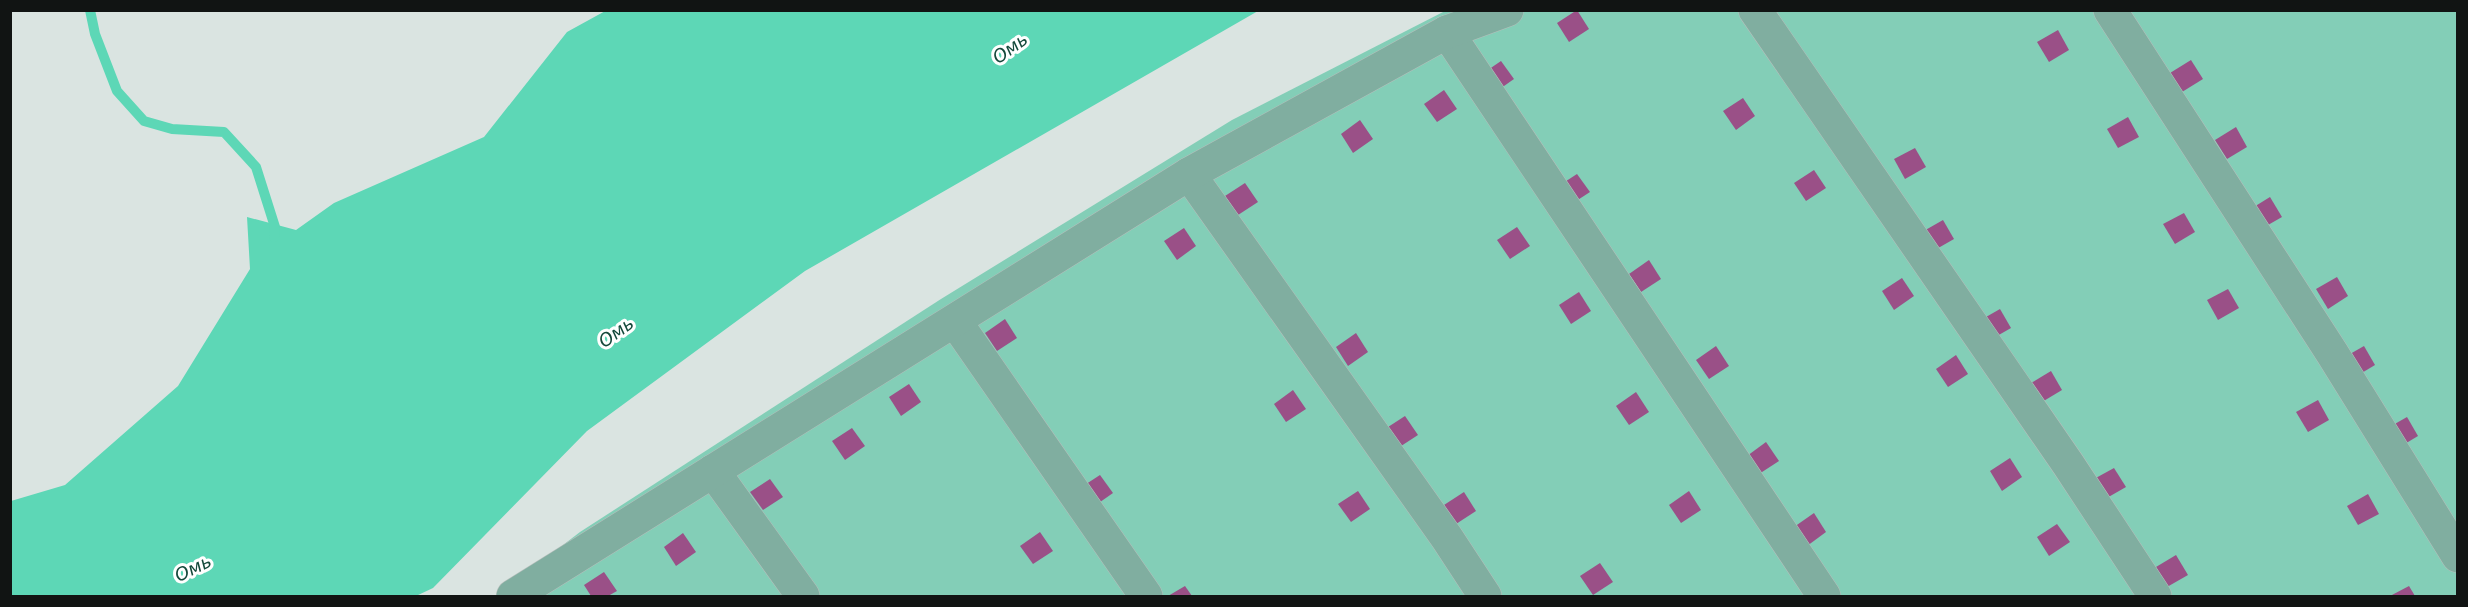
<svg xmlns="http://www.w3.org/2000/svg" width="2468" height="607" font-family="'DejaVu Sans',sans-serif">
<rect width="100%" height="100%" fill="#dae4e1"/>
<path fill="#83ceb7" d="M 1445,11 L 2457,11 L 2457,596 L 497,596 L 580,532 L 941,299 L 1232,120 Z"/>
<path fill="#5dd7b6" d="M 607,10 L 1258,11 L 805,271 L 587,431 L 433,588 L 416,596 L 11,596 L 11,501 L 65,485 L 178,386 L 250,269 L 247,217 L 296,230 L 334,203 L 484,137 L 567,32 Z"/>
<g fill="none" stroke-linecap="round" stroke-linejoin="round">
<path stroke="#5dd7b6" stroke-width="10" d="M 90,10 L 95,34 L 117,91 L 144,121 L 172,129 L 224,132 L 256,167 L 275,227 L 274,237"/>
</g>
<g fill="#9a5087">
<path d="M 1577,10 L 1589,29 L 1569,42 L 1557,23 Z"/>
<path d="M 2058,30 L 2069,50 L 2049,62 L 2037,42 Z"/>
<path d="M 2191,60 L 2203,79 L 2182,92 L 2170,73 Z"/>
<path d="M 1501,61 L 1514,79 L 1494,93 L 1482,74 Z"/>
<path d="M 1444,90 L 1457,109 L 1437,122 L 1424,104 Z"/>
<path d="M 1743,98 L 1755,116 L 1736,130 L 1723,111 Z"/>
<path d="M 2128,117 L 2139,137 L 2118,148 L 2107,129 Z"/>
<path d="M 1360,120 L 1373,139 L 1353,153 L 1341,134 Z"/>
<path d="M 2236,127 L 2247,147 L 2227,159 L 2215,140 Z"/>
<path d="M 1915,148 L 1926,167 L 1905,179 L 1894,159 Z"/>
<path d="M 1814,170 L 1826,188 L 1806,201 L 1794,183 Z"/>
<path d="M 1577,174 L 1590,192 L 1570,205 L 1557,187 Z"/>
<path d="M 1245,183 L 1258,202 L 1238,215 L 1225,196 Z"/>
<path d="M 2270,197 L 2282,217 L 2261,229 L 2249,210 Z"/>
<path d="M 2184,213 L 2195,232 L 2175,244 L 2163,224 Z"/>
<path d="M 1943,220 L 1954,239 L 1933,251 L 1922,232 Z"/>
<path d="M 1517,227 L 1530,246 L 1510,259 L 1497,240 Z"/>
<path d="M 1184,228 L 1196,246 L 1177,260 L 1164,241 Z"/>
<path d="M 1649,260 L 1661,279 L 1641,292 L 1629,274 Z"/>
<path d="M 2337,277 L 2348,296 L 2328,309 L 2316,289 Z"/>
<path d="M 1902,278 L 1914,296 L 1894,310 L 1882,291 Z"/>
<path d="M 2228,289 L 2239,308 L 2218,320 L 2207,300 Z"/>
<path d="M 1579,292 L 1591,311 L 1571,324 L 1559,305 Z"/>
<path d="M 2000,309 L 2011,328 L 1990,340 L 1979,321 Z"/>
<path d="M 1005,319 L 1017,338 L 997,351 L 985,333 Z"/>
<path d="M 1356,333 L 1368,352 L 1348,366 L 1336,347 Z"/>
<path d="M 1716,346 L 1729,366 L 1709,379 L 1696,360 Z"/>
<path d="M 2364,346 L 2375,365 L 2355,377 L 2343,358 Z"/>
<path d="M 1956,355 L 1968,374 L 1948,387 L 1936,369 Z"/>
<path d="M 2051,371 L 2062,390 L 2042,402 L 2031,383 Z"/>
<path d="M 909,384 L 921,402 L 901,416 L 889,397 Z"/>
<path d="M 1293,390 L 1306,409 L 1286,422 L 1274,404 Z"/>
<path d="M 1636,392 L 1649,412 L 1629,425 L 1616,406 Z"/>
<path d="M 2318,400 L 2329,420 L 2308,432 L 2296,412 Z"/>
<path d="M 1405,416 L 1418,435 L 1398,448 L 1385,429 Z"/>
<path d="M 2407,417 L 2418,436 L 2398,448 L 2386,429 Z"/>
<path d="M 852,428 L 865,446 L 845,460 L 832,441 Z"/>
<path d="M 1766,442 L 1779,461 L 1759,474 L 1747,456 Z"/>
<path d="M 2010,458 L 2022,477 L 2002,491 L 1990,471 Z"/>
<path d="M 2114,468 L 2126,487 L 2105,499 L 2094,479 Z"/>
<path d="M 1100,475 L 1113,493 L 1093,507 L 1080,488 Z"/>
<path d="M 770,479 L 783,497 L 763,510 L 750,492 Z"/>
<path d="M 1358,491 L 1370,509 L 1351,522 L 1338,504 Z"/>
<path d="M 1689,491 L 1701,510 L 1681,523 L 1669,505 Z"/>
<path d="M 1464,492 L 1476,511 L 1456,524 L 1444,505 Z"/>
<path d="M 2368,494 L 2379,514 L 2358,525 L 2347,506 Z"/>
<path d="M 1814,513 L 1826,532 L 1807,546 L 1794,527 Z"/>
<path d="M 2057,524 L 2070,542 L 2049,556 L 2037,537 Z"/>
<path d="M 1040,532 L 1053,551 L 1033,564 L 1020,546 Z"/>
<path d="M 683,533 L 696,552 L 676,566 L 664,547 Z"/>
<path d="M 2176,555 L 2188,575 L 2167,587 L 2156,567 Z"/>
<path d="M 1600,563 L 1613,582 L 1593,595 L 1580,576 Z"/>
<path d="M 604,572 L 617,591 L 608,596 L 591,596 L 584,585 Z"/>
<path d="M 1185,586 L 1192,596 L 1168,596 Z"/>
<path d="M 2409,586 L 2415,596 L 2390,596 Z"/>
</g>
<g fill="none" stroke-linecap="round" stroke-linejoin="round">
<g stroke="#b6bfbc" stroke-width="34">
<g id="minor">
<path d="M 1755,10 L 2068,464 L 2155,596"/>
<path d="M 2110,10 L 2332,353 L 2458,556"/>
<path d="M 1447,32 L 1824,596"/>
<path d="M 1189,174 L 1447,538 L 1485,596"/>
<path d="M 955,321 L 1146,596"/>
<path d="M 713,471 L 803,596"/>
<path d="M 513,596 L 1189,174 L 1447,32 L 1507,10"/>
</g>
</g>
<use href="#minor" stroke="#80aea0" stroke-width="33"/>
</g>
<g text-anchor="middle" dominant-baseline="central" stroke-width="6" stroke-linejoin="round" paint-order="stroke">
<g font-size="18" font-style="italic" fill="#14493b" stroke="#fff">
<text transform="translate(1010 48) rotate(-36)">Омь</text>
<text transform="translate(616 332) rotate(-36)">Омь</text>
<text transform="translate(193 568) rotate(-26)">Омь</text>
</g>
</g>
<rect width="2468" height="607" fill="none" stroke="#111413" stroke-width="24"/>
</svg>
